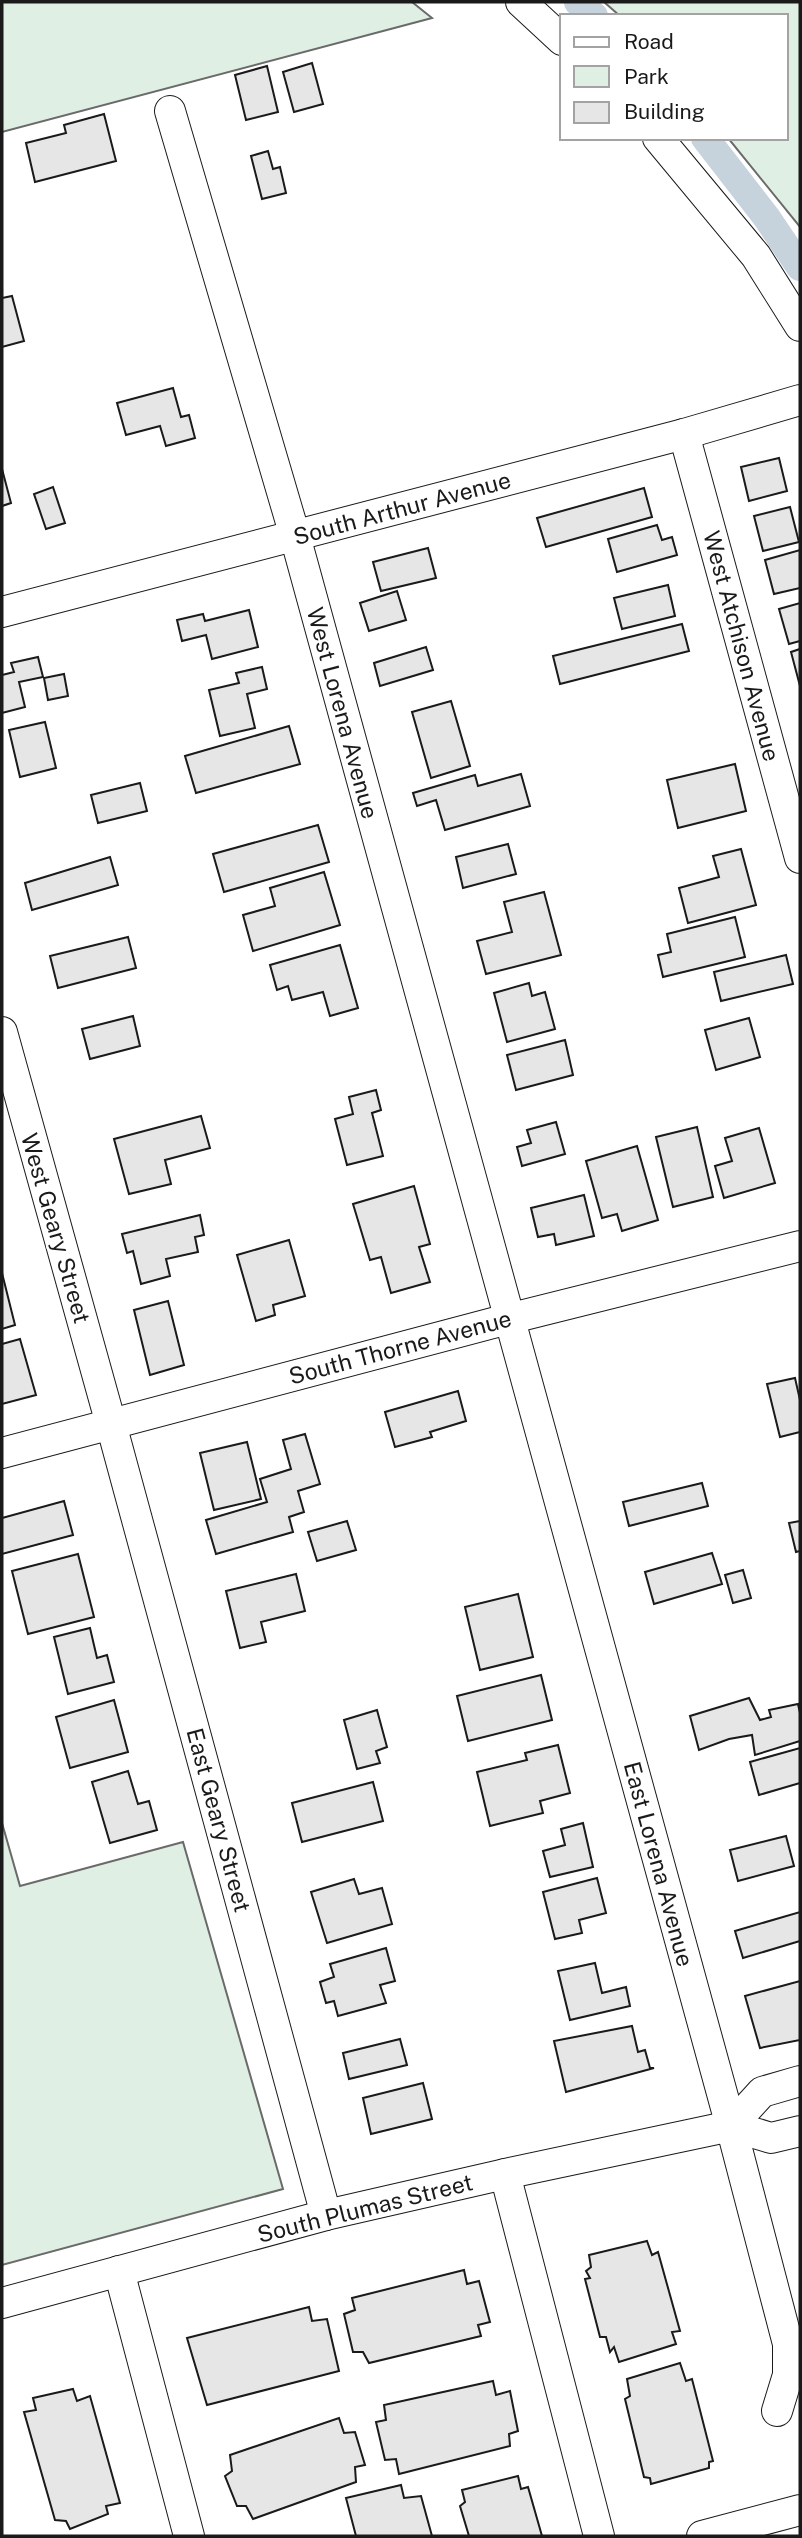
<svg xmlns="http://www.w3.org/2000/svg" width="802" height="2538" font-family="'Public Sans',sans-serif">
<rect width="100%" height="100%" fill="#fff"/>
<g fill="#e0efe3" stroke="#6a6a6a" stroke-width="2">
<path d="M 2,2 L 412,2 L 432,18 L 2,132 Z"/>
<path d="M 604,2 L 800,2 L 800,227 L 728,138 L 786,138 L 786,16 L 620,16 Z"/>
<path d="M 2,1823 L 20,1886 L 183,1842 L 283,2189 L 2,2265 Z"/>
</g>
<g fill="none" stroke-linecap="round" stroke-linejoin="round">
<g stroke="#c6d2dc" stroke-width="28">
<path d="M 578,2 L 594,16"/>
<path d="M 705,138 L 767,218 L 800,267"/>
</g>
</g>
<g fill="#e6e6e6" stroke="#1a1a1a" stroke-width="2">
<path d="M 312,63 L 323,104 L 294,112 L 283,72 Z"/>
<path d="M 267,66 L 278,112 L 246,120 L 235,75 Z"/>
<path d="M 104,114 L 116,161 L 35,182 L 26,143 L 66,133 L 64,125 Z"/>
<path d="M 268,151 L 273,169 L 280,167 L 286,193 L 262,199 L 251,156 Z"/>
<path d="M 12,296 L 24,341 L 2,347 L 2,298 Z"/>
<path d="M 173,388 L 181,417 L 189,415 L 195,438 L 166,446 L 160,426 L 126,435 L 117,403 Z"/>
<path d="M 779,458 L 787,491 L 749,501 L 741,467 Z"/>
<path d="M 2,469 L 11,503 L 2,506 Z"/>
<path d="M 53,487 L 65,523 L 46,529 L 34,494 Z"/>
<path d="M 644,488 L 652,517 L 546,547 L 537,518 Z"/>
<path d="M 790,507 L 799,542 L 763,551 L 754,516 Z"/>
<path d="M 657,525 L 662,540 L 672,537 L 677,555 L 617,572 L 608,539 Z"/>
<path d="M 428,548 L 436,578 L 381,591 L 373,562 Z"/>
<path d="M 800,550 L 800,588 L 774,594 L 765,560 Z"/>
<path d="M 668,585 L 675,616 L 622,629 L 614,598 Z"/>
<path d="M 397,591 L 406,620 L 369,631 L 360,603 Z"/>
<path d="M 800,603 L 800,641 L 789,644 L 779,609 Z"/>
<path d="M 249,610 L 258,647 L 212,659 L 206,635 L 182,641 L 177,620 L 203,614 L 205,621 Z"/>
<path d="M 682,624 L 689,651 L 560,684 L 553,656 Z"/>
<path d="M 426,647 L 433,670 L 380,686 L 374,663 Z"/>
<path d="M 800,649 L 800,686 L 791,652 Z"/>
<path d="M 38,657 L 43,677 L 19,682 L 25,707 L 2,713 L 2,675 L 14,672 L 11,663 Z"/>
<path d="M 262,667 L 267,689 L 247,694 L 255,728 L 220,736 L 209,690 L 239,683 L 236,673 Z"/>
<path d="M 64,674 L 68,696 L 48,700 L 44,678 Z"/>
<path d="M 451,701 L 470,766 L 431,778 L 412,712 Z"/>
<path d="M 45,722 L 56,768 L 20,777 L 9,730 Z"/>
<path d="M 289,726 L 300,764 L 196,793 L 185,756 Z"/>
<path d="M 735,764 L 746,811 L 678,828 L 667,780 Z"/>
<path d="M 521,774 L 530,806 L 445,830 L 436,800 L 417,806 L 413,793 L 475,775 L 478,786 Z"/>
<path d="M 140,783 L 147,811 L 98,823 L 91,795 Z"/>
<path d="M 318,825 L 329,862 L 224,892 L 213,854 Z"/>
<path d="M 508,844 L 516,874 L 463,888 L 456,857 Z"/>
<path d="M 741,849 L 756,905 L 688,923 L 679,888 L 719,877 L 713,856 Z"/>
<path d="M 110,857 L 118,885 L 32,910 L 25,883 Z"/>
<path d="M 324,872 L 340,925 L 253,951 L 243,915 L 275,906 L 270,888 Z"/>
<path d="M 544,892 L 561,955 L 486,974 L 477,941 L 512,932 L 504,902 Z"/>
<path d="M 735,917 L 745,957 L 663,977 L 658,955 L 671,952 L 667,934 Z"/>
<path d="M 128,937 L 136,968 L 58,988 L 50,956 Z"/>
<path d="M 340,945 L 358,1008 L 330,1016 L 323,992 L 292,1000 L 288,986 L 277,990 L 270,965 Z"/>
<path d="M 786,955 L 793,984 L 721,1001 L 714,972 Z"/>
<path d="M 529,983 L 532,996 L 545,992 L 555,1029 L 507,1042 L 494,993 Z"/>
<path d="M 133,1016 L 140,1046 L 90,1059 L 82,1029 Z"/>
<path d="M 749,1018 L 760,1057 L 716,1070 L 705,1030 Z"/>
<path d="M 565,1040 L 573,1075 L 516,1090 L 507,1055 Z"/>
<path d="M 376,1090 L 381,1110 L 372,1113 L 383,1156 L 347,1165 L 335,1119 L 353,1114 L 349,1097 Z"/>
<path d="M 201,1116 L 210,1148 L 165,1160 L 171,1184 L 129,1194 L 114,1139 Z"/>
<path d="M 556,1122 L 565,1154 L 522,1166 L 517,1147 L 531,1143 L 527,1130 Z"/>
<path d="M 697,1127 L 713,1197 L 673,1207 L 656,1137 Z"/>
<path d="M 759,1128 L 775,1183 L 724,1198 L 715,1166 L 732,1161 L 725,1138 Z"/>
<path d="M 637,1146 L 658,1220 L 622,1231 L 617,1214 L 602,1218 L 586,1161 Z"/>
<path d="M 414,1186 L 430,1244 L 419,1247 L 430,1282 L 391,1293 L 381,1257 L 370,1260 L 353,1204 Z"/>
<path d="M 584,1195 L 594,1236 L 556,1245 L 554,1234 L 538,1237 L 531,1208 Z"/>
<path d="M 200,1215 L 204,1235 L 195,1237 L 198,1252 L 166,1259 L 170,1276 L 141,1284 L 133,1251 L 127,1253 L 122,1234 Z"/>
<path d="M 289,1240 L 305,1296 L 273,1305 L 275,1315 L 256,1321 L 237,1255 Z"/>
<path d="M 2,1273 L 15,1325 L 2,1329 Z"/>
<path d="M 168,1301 L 184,1365 L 150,1375 L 134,1310 Z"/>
<path d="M 20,1339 L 36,1395 L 2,1404 L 2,1344 Z"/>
<path d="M 795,1378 L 800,1400 L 800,1432 L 780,1437 L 767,1384 Z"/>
<path d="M 458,1391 L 466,1421 L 430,1432 L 432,1437 L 395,1447 L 385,1412 Z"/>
<path d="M 305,1434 L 320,1484 L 298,1491 L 304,1512 L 289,1517 L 293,1532 L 216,1554 L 206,1520 L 267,1502 L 260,1479 L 291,1469 L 283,1440 Z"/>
<path d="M 247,1442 L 261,1499 L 214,1510 L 200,1453 Z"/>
<path d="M 702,1483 L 708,1506 L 629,1526 L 623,1502 Z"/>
<path d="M 64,1501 L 73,1535 L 2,1554 L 2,1518 Z"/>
<path d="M 347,1521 L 356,1550 L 317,1561 L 308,1532 Z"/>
<path d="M 800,1521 L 800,1551 L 796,1552 L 789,1523 Z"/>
<path d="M 712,1553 L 722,1584 L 654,1604 L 645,1572 Z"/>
<path d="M 78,1554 L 94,1617 L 28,1634 L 12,1571 Z"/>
<path d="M 743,1570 L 751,1598 L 733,1603 L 725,1575 Z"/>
<path d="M 296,1574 L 305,1611 L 261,1622 L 266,1642 L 240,1648 L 226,1591 Z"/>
<path d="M 518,1594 L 533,1657 L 480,1670 L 465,1607 Z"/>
<path d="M 90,1628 L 97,1658 L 107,1655 L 114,1682 L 68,1694 L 54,1637 Z"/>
<path d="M 541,1675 L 552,1720 L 468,1741 L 457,1696 Z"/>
<path d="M 749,1698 L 760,1720 L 771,1717 L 769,1710 L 798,1704 L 800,1713 L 800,1741 L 755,1755 L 752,1735 L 729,1739 L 699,1750 L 690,1716 Z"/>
<path d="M 114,1700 L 128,1752 L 70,1768 L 56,1717 Z"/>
<path d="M 377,1710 L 387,1747 L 376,1751 L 380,1763 L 357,1769 L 344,1720 Z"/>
<path d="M 558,1745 L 570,1793 L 540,1801 L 543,1813 L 490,1826 L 477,1772 L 527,1760 L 525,1753 Z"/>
<path d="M 800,1748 L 800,1783 L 759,1795 L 750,1762 Z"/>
<path d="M 128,1771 L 138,1804 L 149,1801 L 157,1830 L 110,1843 L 92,1782 Z"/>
<path d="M 373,1782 L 383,1821 L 302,1842 L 292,1803 Z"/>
<path d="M 583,1823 L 593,1867 L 550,1877 L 543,1851 L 565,1845 L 561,1829 Z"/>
<path d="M 786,1836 L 794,1866 L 738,1881 L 730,1850 Z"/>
<path d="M 597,1878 L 606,1913 L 579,1920 L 582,1933 L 555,1939 L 543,1892 Z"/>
<path d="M 354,1879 L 359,1894 L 382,1888 L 392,1924 L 327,1943 L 311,1892 Z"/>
<path d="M 800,1912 L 800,1941 L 743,1958 L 735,1931 Z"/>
<path d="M 386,1948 L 395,1981 L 380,1985 L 386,2003 L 338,2016 L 334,2001 L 326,2003 L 320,1982 L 334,1977 L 330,1964 Z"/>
<path d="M 595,1963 L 602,1993 L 626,1987 L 630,2006 L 570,2020 L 558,1971 Z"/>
<path d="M 800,1981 L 800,2040 L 760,2048 L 745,1996 Z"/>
<path d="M 632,2026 L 638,2052 L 645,2050 L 650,2068 L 654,2068 L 566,2092 L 554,2041 Z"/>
<path d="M 400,2039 L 407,2065 L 349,2079 L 343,2053 Z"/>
<path d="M 423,2083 L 432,2119 L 371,2134 L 363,2098 Z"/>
<path d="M 647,2241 L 652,2255 L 658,2252 L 680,2331 L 672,2332 L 676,2344 L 619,2362 L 614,2347 L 610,2352 L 606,2337 L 600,2337 L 585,2279 L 590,2278 L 586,2271 L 591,2267 L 589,2255 Z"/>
<path d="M 464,2270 L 467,2284 L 479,2281 L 490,2322 L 478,2325 L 481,2336 L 369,2363 L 363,2352 L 353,2352 L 344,2314 L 355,2310 L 352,2298 Z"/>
<path d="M 309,2307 L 312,2321 L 327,2319 L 339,2371 L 207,2405 L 187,2338 Z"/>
<path d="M 680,2363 L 686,2381 L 692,2379 L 713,2461 L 709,2462 L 709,2468 L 651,2484 L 650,2478 L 644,2477 L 625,2399 L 630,2396 L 627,2379 Z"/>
<path d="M 493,2381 L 496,2395 L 510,2391 L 518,2431 L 509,2434 L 510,2446 L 399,2474 L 396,2459 L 385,2460 L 376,2422 L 386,2420 L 384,2405 Z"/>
<path d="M 73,2389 L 77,2401 L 90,2396 L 120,2503 L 106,2506 L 108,2514 L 70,2529 L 66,2521 L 55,2520 L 24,2412 L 36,2410 L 33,2398 Z"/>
<path d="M 339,2418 L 344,2433 L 355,2432 L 365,2465 L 355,2467 L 356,2482 L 253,2519 L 246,2506 L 237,2506 L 225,2476 L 232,2471 L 230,2455 Z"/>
<path d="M 518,2476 L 521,2489 L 528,2487 L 542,2536 L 469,2536 L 460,2506 L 465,2502 L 462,2490 Z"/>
<path d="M 401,2485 L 404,2498 L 421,2496 L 432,2536 L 356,2536 L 346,2498 Z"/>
</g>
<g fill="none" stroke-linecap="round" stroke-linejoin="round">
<g stroke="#1a1a1a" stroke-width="32">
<g id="minor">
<path d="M 521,2 L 562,40"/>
<path d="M 170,111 L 295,536 L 731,2126 L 788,2344 L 788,2375 L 777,2411"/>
<path d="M 658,138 L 756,256 L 800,326"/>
<path d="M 684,434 L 800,858"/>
<path d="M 2,612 L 684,434 L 800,400"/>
<path d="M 2,1032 L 111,1424 L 326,2215"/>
<path d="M 2,1453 L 508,1319 L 800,1246"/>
<path d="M 731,2126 L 762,2092 L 800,2081"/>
<path d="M 505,2174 L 599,2536"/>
<path d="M 119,2271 L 189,2536"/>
<path d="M 2,2303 L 326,2215 L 505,2174 L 731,2126 L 771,2138 L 800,2131"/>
<path d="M 702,2536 L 800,2510"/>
</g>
</g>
<use href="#minor" stroke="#fff" stroke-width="30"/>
</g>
<g text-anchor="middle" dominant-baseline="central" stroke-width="5" stroke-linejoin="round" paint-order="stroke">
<g font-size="23" fill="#1a1a1a" stroke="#fff">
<text transform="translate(402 508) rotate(-15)">South Arthur Avenue</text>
<text transform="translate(742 646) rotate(75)">West Atchison Avenue</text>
<text transform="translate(343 713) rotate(75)">West Lorena Avenue</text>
<text transform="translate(56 1228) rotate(74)">West Geary Street</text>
<text transform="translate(400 1347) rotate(-15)">South Thorne Avenue</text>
<text transform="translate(219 1820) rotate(75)">East Geary Street</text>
<text transform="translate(659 1864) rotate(75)">East Lorena Avenue</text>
<text transform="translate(365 2208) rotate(-14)">South Plumas Street</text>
</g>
</g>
<rect width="802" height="2538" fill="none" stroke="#1a1a1a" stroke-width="7"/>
<rect x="560" y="14" width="228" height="126" fill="#ffffff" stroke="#a3a3a3" stroke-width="2"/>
<rect x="574" y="37" width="35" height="10" fill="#ffffff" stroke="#a3a3a3" stroke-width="2"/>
<text x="624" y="49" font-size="21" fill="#1a1a1a">Road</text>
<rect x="574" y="66" width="35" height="21" fill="#e0efe3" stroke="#a3a3a3" stroke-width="2"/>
<text x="624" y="84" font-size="21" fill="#1a1a1a">Park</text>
<rect x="574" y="102" width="35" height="21" fill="#e6e6e6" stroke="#a3a3a3" stroke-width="2"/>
<text x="624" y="119" font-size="21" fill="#1a1a1a">Building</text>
</svg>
